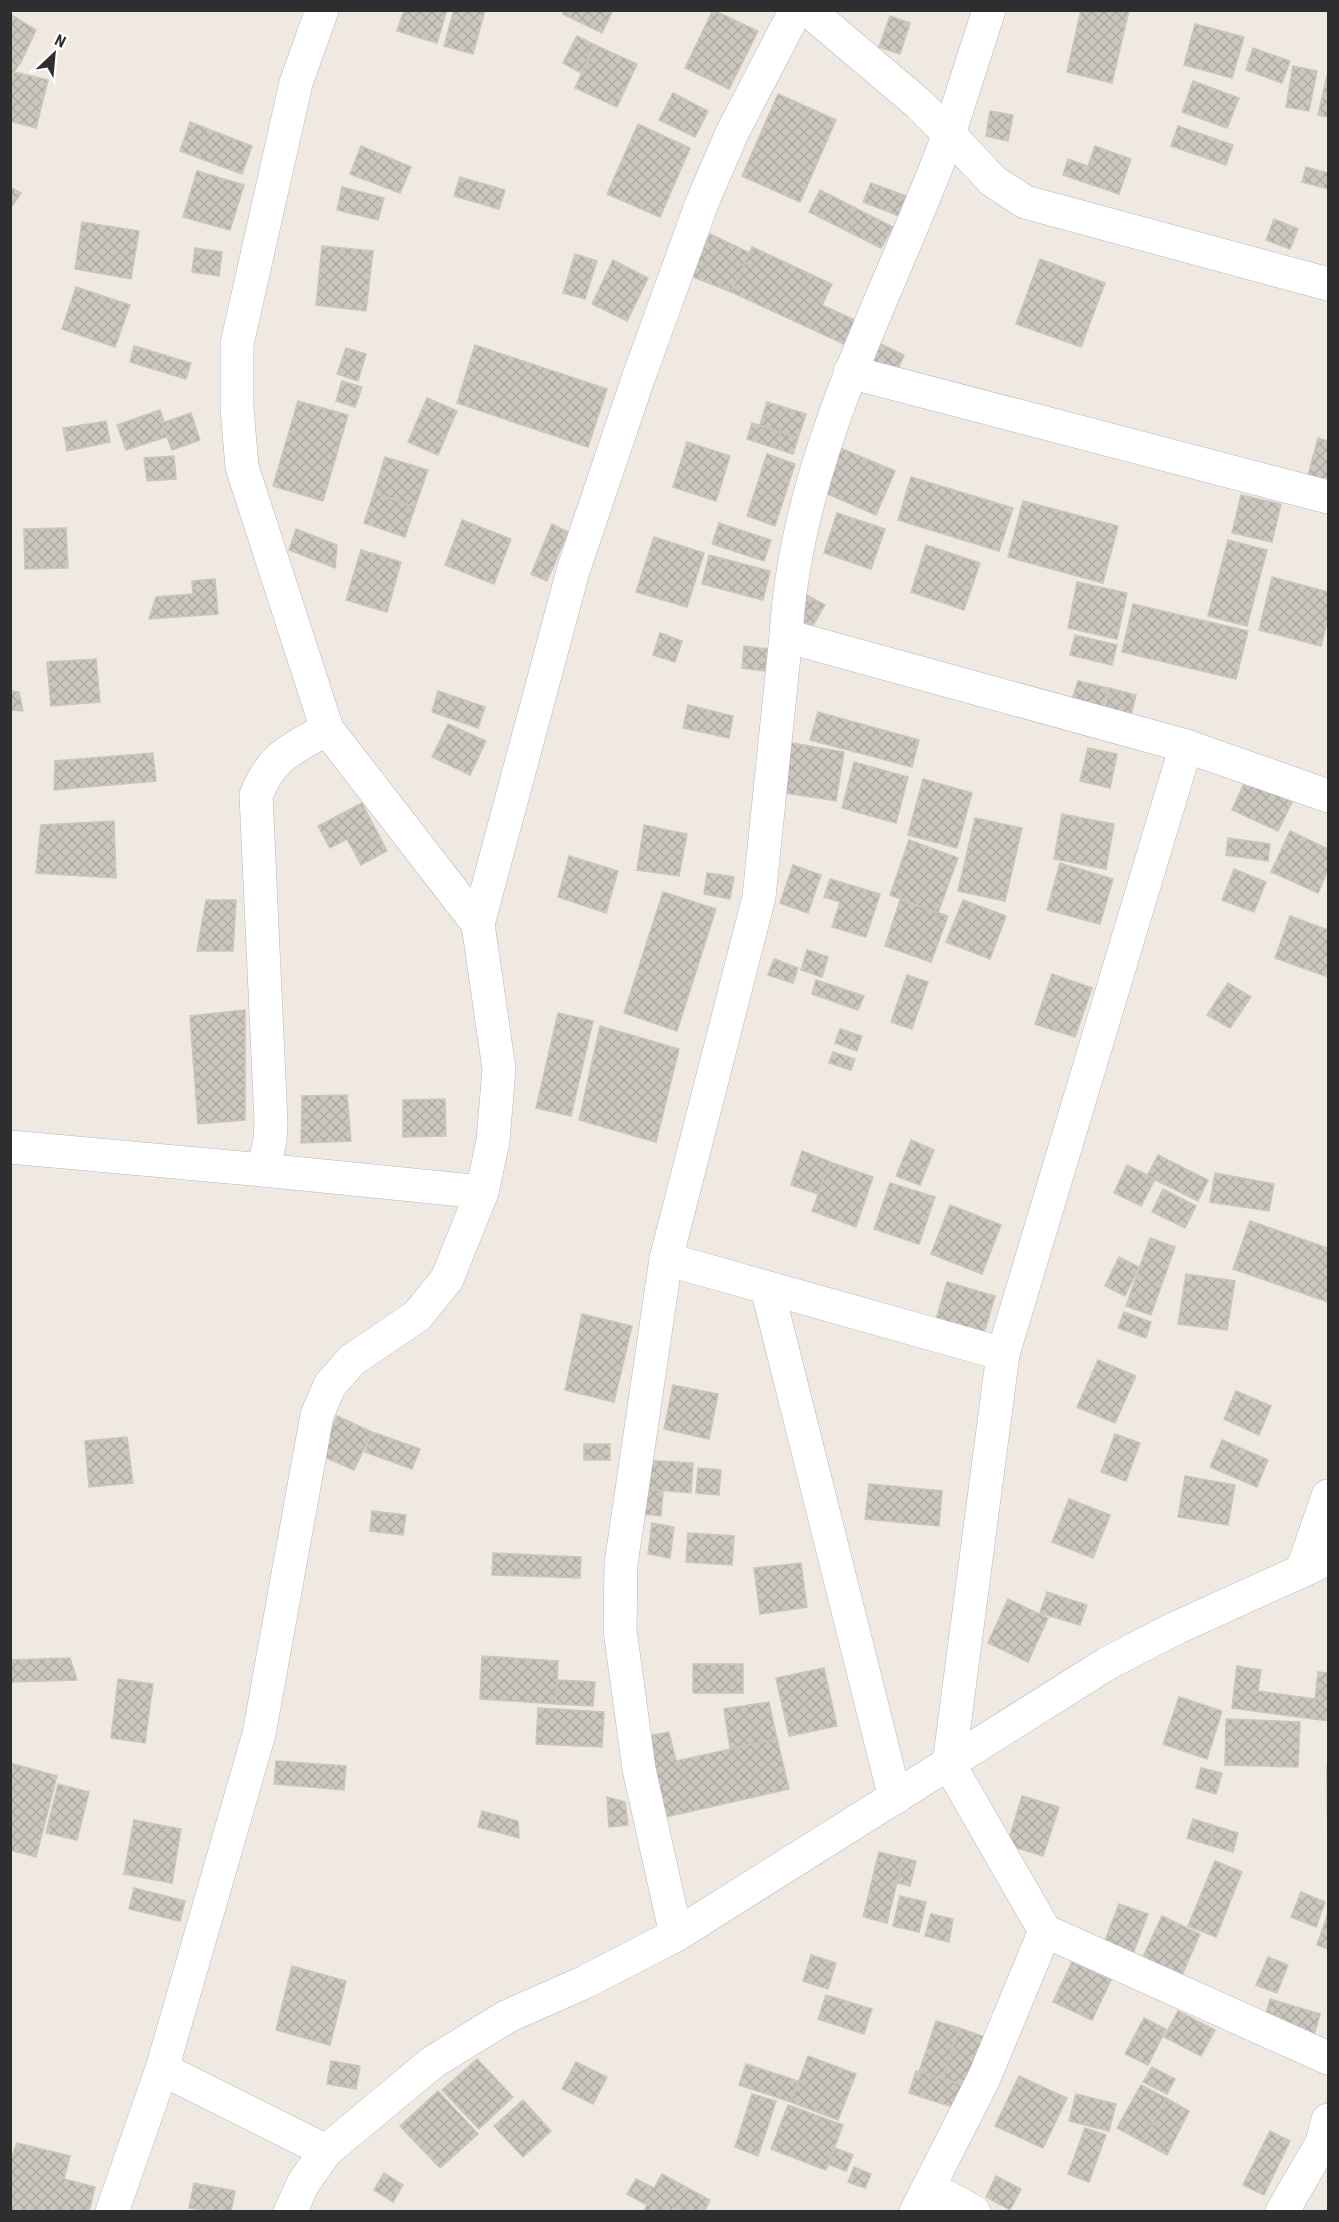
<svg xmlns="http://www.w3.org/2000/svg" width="1339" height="2222" font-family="'Roboto Condensed',sans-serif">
<defs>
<pattern id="building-cross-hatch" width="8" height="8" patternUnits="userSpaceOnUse" patternTransform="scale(1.5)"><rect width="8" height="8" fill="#cbc7bf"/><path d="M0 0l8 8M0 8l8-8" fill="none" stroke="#afaba4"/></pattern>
</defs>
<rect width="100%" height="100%" fill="#efe9e1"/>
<g fill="url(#building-cross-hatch)" stroke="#cbc5ba" stroke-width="1.5">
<path d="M 404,10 L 447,10 L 437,43 L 397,31 Z"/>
<path d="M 454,10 L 485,10 L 473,54 L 444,46 Z"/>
<path d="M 564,10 L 613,10 L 602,33 L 563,14 Z"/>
<path d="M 713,10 L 758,31 L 729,89 L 685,68 Z"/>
<path d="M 1081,10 L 1129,10 L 1112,83 L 1067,72 Z"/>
<path d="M 10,14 L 36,30 L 21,62 L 10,77 Z"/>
<path d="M 890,16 L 910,23 L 900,54 L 879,47 Z"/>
<path d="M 1195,24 L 1244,37 L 1232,78 L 1184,65 Z"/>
<path d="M 577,36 L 595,45 L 581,73 L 563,63 Z"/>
<path d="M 595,45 L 637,64 L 617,107 L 575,88 Z"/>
<path d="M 1253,48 L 1290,61 L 1282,83 L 1246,70 Z"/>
<path d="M 1293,66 L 1317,71 L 1309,111 L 1286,107 Z"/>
<path d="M 14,72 L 48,80 L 36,128 L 10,121 L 10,88 Z"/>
<path d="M 1327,76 L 1328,77 L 1328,117 L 1318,115 Z"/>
<path d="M 1193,81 L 1239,98 L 1227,128 L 1182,112 Z"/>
<path d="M 673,93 L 708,111 L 695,137 L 659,120 Z"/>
<path d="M 778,94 L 836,120 L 800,202 L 742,176 Z"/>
<path d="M 990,111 L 1013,115 L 1008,141 L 986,136 Z"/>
<path d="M 190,122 L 252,146 L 242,174 L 180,151 Z"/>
<path d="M 638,124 L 690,148 L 660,217 L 607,194 Z"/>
<path d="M 1178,126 L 1233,145 L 1226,165 L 1171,146 Z"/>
<path d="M 361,146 L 411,167 L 400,193 L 350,174 Z"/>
<path d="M 1095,146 L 1131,159 L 1119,194 L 1063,175 L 1068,159 L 1088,166 Z"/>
<path d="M 1306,167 L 1328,173 L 1328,189 L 1302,182 Z"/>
<path d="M 197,171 L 244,185 L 230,230 L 183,217 Z"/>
<path d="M 460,177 L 505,190 L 499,209 L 454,196 Z"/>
<path d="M 871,183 L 906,196 L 899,216 L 863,202 Z"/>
<path d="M 10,187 L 21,193 L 10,209 Z"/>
<path d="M 342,187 L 384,198 L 378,220 L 337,210 Z"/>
<path d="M 820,190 L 893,227 L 881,248 L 809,212 Z"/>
<path d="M 1274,219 L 1298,229 L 1290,249 L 1266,240 Z"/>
<path d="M 82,222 L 139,231 L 131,279 L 75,269 Z"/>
<path d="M 710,234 L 750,253 L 731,292 L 691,276 Z"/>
<path d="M 322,246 L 373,251 L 366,311 L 316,305 Z"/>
<path d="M 752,247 L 832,284 L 822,305 L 857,321 L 846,345 L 731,292 Z"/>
<path d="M 195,248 L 222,252 L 219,276 L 192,272 Z"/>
<path d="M 575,254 L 597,261 L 585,299 L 563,293 Z"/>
<path d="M 1040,259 L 1105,283 L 1081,347 L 1016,324 Z"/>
<path d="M 613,260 L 648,278 L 627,321 L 592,304 Z"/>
<path d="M 76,287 L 130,305 L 115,347 L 62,329 Z"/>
<path d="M 875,341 L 904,355 L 894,378 L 864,365 Z"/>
<path d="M 475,345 L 607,389 L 588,447 L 457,403 Z"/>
<path d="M 134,346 L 191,363 L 186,379 L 130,362 Z"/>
<path d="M 346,348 L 366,354 L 358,381 L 337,374 Z"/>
<path d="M 342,381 L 362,387 L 355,407 L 336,401 Z"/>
<path d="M 427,398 L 457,411 L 438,455 L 408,442 Z"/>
<path d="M 298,401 L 348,415 L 323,501 L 273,486 Z"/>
<path d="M 767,402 L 806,414 L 798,438 L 760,425 Z"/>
<path d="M 160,410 L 169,436 L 126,450 L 117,425 Z"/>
<path d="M 191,413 L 200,440 L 172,450 L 162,423 Z"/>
<path d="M 106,421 L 110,442 L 67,451 L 63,428 Z"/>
<path d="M 752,423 L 798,438 L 793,454 L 747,439 Z"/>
<path d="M 1318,438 L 1328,441 L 1328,489 L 1306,483 Z"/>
<path d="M 687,442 L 730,456 L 716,501 L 673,487 Z"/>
<path d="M 833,445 L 895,471 L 876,515 L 814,488 Z"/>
<path d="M 767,454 L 795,464 L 775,526 L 747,516 Z"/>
<path d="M 174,456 L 176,479 L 147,481 L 144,458 Z"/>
<path d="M 385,457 L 428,470 L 415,507 L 374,493 Z"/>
<path d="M 911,477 L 1013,508 L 999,551 L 898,520 Z"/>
<path d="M 374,493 L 415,507 L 405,537 L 364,523 Z"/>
<path d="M 1241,495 L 1281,504 L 1272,542 L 1232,533 Z"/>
<path d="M 1023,501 L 1118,526 L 1103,583 L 1008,557 Z"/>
<path d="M 837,513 L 885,529 L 871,569 L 824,553 Z"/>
<path d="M 462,520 L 511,539 L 494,584 L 445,565 Z"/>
<path d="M 719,523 L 771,540 L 764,561 L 712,544 Z"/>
<path d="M 552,524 L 568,532 L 547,581 L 531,574 Z"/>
<path d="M 66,528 L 68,568 L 25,569 L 24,529 Z"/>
<path d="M 296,529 L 337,545 L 335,568 L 289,550 Z"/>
<path d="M 654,537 L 704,553 L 687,607 L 636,592 Z"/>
<path d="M 1228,540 L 1267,550 L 1247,626 L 1208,616 Z"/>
<path d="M 926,545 L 980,563 L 964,610 L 911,592 Z"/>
<path d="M 361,550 L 401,562 L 387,612 L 346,600 Z"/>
<path d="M 709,555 L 770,571 L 763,600 L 702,584 Z"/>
<path d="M 1272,577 L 1328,592 L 1328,618 L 1321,646 L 1259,630 Z"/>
<path d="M 215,579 L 218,614 L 149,619 L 156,597 L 193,594 L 192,581 Z"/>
<path d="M 1077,582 L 1127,593 L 1117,639 L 1068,628 Z"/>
<path d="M 803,593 L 825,605 L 812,627 L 791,614 Z"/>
<path d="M 1133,604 L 1248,631 L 1236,679 L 1122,652 Z"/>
<path d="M 660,633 L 682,641 L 675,662 L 653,655 Z"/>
<path d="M 1075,635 L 1117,645 L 1112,665 L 1070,655 Z"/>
<path d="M 744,646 L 768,649 L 765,671 L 742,668 Z"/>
<path d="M 96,659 L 100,702 L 51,706 L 47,662 Z"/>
<path d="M 1078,681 L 1108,688 L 1102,710 L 1071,703 Z"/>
<path d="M 1109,688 L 1136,695 L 1130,719 L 1104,712 Z"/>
<path d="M 10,691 L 19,692 L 23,711 L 10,710 Z"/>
<path d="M 438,691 L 485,707 L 478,728 L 432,712 Z"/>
<path d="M 688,705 L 733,716 L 729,738 L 683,728 Z"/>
<path d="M 818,712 L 919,740 L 912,767 L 810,740 Z"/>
<path d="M 448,724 L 486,741 L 470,775 L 432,757 Z"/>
<path d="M 787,742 L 844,752 L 836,801 L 778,792 Z"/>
<path d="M 1088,748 L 1117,754 L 1110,788 L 1080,781 Z"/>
<path d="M 153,753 L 156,781 L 54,790 L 55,761 Z"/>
<path d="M 854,762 L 908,777 L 896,823 L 842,808 Z"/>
<path d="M 923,779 L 972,793 L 957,848 L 908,835 Z"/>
<path d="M 1245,781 L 1292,802 L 1278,831 L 1232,810 Z"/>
<path d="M 362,803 L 387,851 L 361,865 L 347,839 L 330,848 L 318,826 Z"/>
<path d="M 1062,814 L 1114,824 L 1106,869 L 1054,859 Z"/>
<path d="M 975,818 L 1022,828 L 1005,901 L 958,891 Z"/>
<path d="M 114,821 L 116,878 L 36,873 L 41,825 Z"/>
<path d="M 644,825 L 687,834 L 679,876 L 637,870 Z"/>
<path d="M 1290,831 L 1328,849 L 1328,870 L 1318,893 L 1271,872 Z"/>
<path d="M 1228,838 L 1270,844 L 1268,861 L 1226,855 Z"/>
<path d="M 909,840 L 958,858 L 938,913 L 890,895 Z"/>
<path d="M 569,856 L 618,871 L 606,913 L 558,897 Z"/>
<path d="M 1060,863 L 1113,879 L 1100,924 L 1047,910 Z"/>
<path d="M 793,865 L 821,875 L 808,913 L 780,903 Z"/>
<path d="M 1234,869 L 1266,882 L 1254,912 L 1222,900 Z"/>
<path d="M 707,873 L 734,877 L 730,899 L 704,894 Z"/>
<path d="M 830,879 L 880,894 L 866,937 L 832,927 L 840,902 L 824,897 Z"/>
<path d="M 663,892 L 716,909 L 677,1031 L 624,1013 Z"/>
<path d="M 206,900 L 236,900 L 233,951 L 197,951 Z"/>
<path d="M 900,900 L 948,916 L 931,962 L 885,946 Z"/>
<path d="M 963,900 L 1006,916 L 990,959 L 946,942 Z"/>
<path d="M 1290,916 L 1328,930 L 1328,977 L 1275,958 Z"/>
<path d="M 807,950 L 828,957 L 822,977 L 801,970 Z"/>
<path d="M 774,959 L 798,968 L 793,983 L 768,975 Z"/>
<path d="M 1052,974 L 1092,988 L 1075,1037 L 1035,1024 Z"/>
<path d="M 907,975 L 928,982 L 912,1029 L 891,1022 Z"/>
<path d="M 816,980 L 864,996 L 858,1010 L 812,994 Z"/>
<path d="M 1228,983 L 1251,997 L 1230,1028 L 1207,1015 Z"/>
<path d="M 245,1010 L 245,1120 L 198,1124 L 190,1016 Z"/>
<path d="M 558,1013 L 593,1021 L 571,1116 L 536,1108 Z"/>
<path d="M 600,1026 L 679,1049 L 656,1142 L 579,1120 Z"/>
<path d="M 840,1029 L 862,1036 L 857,1051 L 835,1043 Z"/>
<path d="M 833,1052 L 855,1059 L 851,1070 L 829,1063 Z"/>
<path d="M 347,1095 L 351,1141 L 301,1143 L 302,1096 Z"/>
<path d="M 445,1099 L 446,1136 L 403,1137 L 403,1100 Z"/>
<path d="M 911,1140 L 934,1150 L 920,1185 L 896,1176 Z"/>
<path d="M 802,1151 L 830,1162 L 818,1194 L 791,1185 Z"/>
<path d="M 1158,1155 L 1208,1180 L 1198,1201 L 1147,1176 Z"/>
<path d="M 830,1162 L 873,1177 L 856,1227 L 812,1211 Z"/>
<path d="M 1127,1165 L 1155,1179 L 1141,1206 L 1114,1193 Z"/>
<path d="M 1215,1173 L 1274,1184 L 1269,1211 L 1210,1202 Z"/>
<path d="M 890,1183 L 935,1197 L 919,1244 L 874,1229 Z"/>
<path d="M 1163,1189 L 1196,1206 L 1185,1228 L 1152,1212 Z"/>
<path d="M 950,1205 L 1001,1225 L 982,1274 L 931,1254 Z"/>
<path d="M 1250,1221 L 1328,1248 L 1328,1302 L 1233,1269 Z"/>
<path d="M 1150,1238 L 1175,1247 L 1151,1315 L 1126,1306 Z"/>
<path d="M 1119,1257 L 1139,1267 L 1125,1296 L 1105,1286 Z"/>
<path d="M 1186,1274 L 1235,1281 L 1227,1330 L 1178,1324 Z"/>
<path d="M 947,1282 L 995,1296 L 982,1340 L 934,1326 Z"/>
<path d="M 1124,1312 L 1151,1322 L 1146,1338 L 1118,1328 Z"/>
<path d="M 582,1314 L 632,1326 L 614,1402 L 565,1390 Z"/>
<path d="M 1098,1360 L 1136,1376 L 1115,1423 L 1077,1407 Z"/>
<path d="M 673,1385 L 718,1394 L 709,1439 L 664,1429 Z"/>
<path d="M 1236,1391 L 1271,1406 L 1259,1435 L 1224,1419 Z"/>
<path d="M 337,1416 L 372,1432 L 354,1470 L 320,1455 Z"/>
<path d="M 372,1432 L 420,1449 L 412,1469 L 365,1452 Z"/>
<path d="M 1115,1434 L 1140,1443 L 1126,1481 L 1101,1472 Z"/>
<path d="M 127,1437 L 133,1483 L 89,1487 L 85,1441 Z"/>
<path d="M 1222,1440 L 1268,1460 L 1257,1487 L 1210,1467 Z"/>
<rect x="584" y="1444" width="26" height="16"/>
<path d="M 639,1460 L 693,1463 L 691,1493 L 636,1488 Z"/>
<path d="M 698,1468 L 721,1470 L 719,1495 L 696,1493 Z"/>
<path d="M 1185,1476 L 1235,1485 L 1228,1525 L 1178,1517 Z"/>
<path d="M 869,1484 L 942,1491 L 939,1526 L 865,1519 Z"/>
<path d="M 636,1488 L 663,1491 L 661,1516 L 634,1513 Z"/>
<path d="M 1069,1499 L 1110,1515 L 1093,1558 L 1052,1542 Z"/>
<path d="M 372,1511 L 406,1515 L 403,1535 L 370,1531 Z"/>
<path d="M 652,1523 L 674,1527 L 670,1558 L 648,1554 Z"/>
<path d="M 688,1533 L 734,1536 L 732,1565 L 686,1562 Z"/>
<path d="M 493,1553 L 581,1557 L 580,1578 L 492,1575 Z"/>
<path d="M 801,1563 L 807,1607 L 760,1614 L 754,1568 Z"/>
<path d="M 1047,1592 L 1087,1605 L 1080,1625 L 1040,1613 Z"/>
<path d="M 1008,1599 L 1048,1618 L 1028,1662 L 988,1643 Z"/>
<path d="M 482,1656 L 558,1661 L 556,1704 L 480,1699 Z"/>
<path d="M 70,1658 L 77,1680 L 10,1682 L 10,1660 Z"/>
<rect x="693" y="1664" width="50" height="29"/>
<path d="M 1237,1666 L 1261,1670 L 1258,1691 L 1315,1699 L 1318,1672 L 1328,1673 L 1328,1721 L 1232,1708 Z"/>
<path d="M 824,1668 L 837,1726 L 789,1736 L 776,1678 Z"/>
<path d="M 118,1679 L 153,1684 L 145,1743 L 111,1738 Z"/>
<path d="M 557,1680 L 595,1682 L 593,1706 L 556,1704 Z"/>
<path d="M 1179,1697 L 1222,1711 L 1207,1759 L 1163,1744 Z"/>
<path d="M 769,1702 L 777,1739 L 730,1749 L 724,1709 Z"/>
<path d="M 538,1708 L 604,1712 L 602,1747 L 536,1744 Z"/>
<path d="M 1226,1719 L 1300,1722 L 1298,1767 L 1225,1765 Z"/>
<path d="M 669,1732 L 676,1761 L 777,1739 L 789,1789 L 661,1818 L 642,1737 Z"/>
<path d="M 276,1761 L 346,1766 L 344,1790 L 274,1784 Z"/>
<path d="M 10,1763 L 57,1776 L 36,1857 L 10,1850 Z"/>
<path d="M 1327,1767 L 1328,1767 L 1328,1849 Z"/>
<path d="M 1201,1768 L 1222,1773 L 1216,1794 L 1196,1788 Z"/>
<path d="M 58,1784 L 89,1792 L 77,1840 L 46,1833 Z"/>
<path d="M 1022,1796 L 1059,1807 L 1043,1856 L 1007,1845 Z"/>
<path d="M 607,1797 L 625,1802 L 628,1825 L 609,1827 Z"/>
<path d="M 482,1811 L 518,1821 L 519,1838 L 478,1827 Z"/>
<path d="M 1193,1819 L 1215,1826 L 1209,1845 L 1187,1838 Z"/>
<path d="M 134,1820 L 181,1829 L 172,1883 L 124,1874 Z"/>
<path d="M 1215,1826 L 1238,1833 L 1233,1852 L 1209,1845 Z"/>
<path d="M 879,1852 L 903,1858 L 887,1923 L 863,1917 Z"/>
<path d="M 903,1858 L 916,1861 L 910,1886 L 897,1883 Z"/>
<path d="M 1215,1861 L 1242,1872 L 1216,1937 L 1188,1926 Z"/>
<path d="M 134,1888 L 185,1901 L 180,1921 L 129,1909 Z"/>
<path d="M 1301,1892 L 1325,1902 L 1316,1927 L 1291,1917 Z"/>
<path d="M 900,1896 L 926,1902 L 919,1932 L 893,1926 Z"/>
<path d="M 1119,1904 L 1148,1914 L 1131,1959 L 1102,1948 Z"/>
<path d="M 1328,1913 L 1328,1949 L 1317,1945 Z"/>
<path d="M 931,1914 L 953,1919 L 949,1942 L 925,1936 Z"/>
<path d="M 1162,1916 L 1200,1934 L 1182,1975 L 1143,1957 Z"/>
<path d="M 811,1955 L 836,1963 L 828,1989 L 803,1981 Z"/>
<path d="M 1268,1957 L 1288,1965 L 1277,1993 L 1256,1985 Z"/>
<path d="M 1072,1962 L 1111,1980 L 1092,2020 L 1053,2002 Z"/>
<path d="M 292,1966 L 346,1981 L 330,2045 L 276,2030 Z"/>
<path d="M 826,1995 L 872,2009 L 864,2034 L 818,2019 Z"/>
<path d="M 1270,1999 L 1320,2014 L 1313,2039 L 1263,2025 Z"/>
<path d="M 1178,2011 L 1215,2030 L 1201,2056 L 1164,2037 Z"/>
<path d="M 1144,2018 L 1166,2029 L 1148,2065 L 1125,2054 Z"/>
<path d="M 936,2021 L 959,2028 L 942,2079 L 919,2072 Z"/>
<path d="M 959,2028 L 985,2037 L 969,2087 L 942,2079 Z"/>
<path d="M 808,2056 L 856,2074 L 838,2120 L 791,2102 Z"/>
<path d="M 477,2059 L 513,2097 L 479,2129 L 442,2090 Z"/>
<path d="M 331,2061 L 360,2066 L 356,2089 L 327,2084 Z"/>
<path d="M 576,2062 L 607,2077 L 593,2104 L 562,2089 Z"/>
<path d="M 746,2064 L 798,2081 L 791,2102 L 739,2085 Z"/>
<path d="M 1152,2067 L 1175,2079 L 1167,2094 L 1143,2082 Z"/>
<path d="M 916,2071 L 969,2087 L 962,2110 L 909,2093 Z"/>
<path d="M 1019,2076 L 1067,2098 L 1043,2148 L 995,2126 Z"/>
<path d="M 1141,2085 L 1166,2098 L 1143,2142 L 1117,2128 Z"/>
<path d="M 438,2091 L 478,2134 L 440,2168 L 400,2126 Z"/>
<path d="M 752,2094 L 776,2101 L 758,2156 L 735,2147 Z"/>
<path d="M 1076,2094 L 1116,2104 L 1109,2131 L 1069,2121 Z"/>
<path d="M 1166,2098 L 1189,2111 L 1167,2155 L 1143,2142 Z"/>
<path d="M 523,2100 L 551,2131 L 523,2157 L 494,2126 Z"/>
<path d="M 788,2105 L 843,2125 L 826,2170 L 771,2149 Z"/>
<path d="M 1085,2128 L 1106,2135 L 1089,2182 L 1068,2174 Z"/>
<path d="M 1270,2131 L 1290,2141 L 1264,2195 L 1243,2185 Z"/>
<path d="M 17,2143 L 70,2156 L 64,2179 L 95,2187 L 89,2212 L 10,2212 L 10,2161 Z"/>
<path d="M 835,2148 L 853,2155 L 846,2171 L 828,2164 Z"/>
<path d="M 854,2167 L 871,2174 L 865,2188 L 848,2182 Z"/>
<path d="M 384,2173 L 403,2185 L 393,2202 L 374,2190 Z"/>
<path d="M 662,2174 L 710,2200 L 704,2212 L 680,2212 L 673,2208 L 671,2212 L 643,2212 L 647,2205 L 627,2194 L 636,2179 L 654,2188 Z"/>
<path d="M 996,2176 L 1021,2189 L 1010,2210 L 986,2197 Z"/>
<path d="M 194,2183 L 235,2191 L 231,2212 L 189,2208 Z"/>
</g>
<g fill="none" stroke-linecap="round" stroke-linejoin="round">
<g stroke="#b4b7c1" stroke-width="34">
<g id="street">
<path d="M 322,10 L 296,83 L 237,344 L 237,408 L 242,467 L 327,729 L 478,924"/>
<path d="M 808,10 L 919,104 L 949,134 L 989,10"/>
<path d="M 850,372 L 1328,497"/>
<path d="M 786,636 C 796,457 888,298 949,134 L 993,181 L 1025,202 L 1328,284"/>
<path d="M 10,1147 L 263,1170 L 270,1140 L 271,1122 L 256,795 C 273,754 291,750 327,729"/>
<path d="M 263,1170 L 482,1192"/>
<path d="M 666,1259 L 1003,1354"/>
<path d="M 767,1288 L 895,1798"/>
<path d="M 1302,1571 L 1328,1496"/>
<path d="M 1045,1931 L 1328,2058"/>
<path d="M 676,1935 L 639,1769 L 620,1630 L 621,1564 L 666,1259 L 759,897 L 786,636 L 1186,746 L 1328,796"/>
<path d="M 162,2069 L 326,2151"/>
<path d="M 929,2187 L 974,2212"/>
<path d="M 112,2212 L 162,2069 L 259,1734 L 317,1415 L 330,1385 L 352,1360 L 417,1316 L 447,1279 L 482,1192 L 493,1141 L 499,1069 L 478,924 L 573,571 L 638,379 L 702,203 L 732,133 L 796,10"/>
<path d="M 290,2212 L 304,2182 L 326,2151 L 433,2062 L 506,2017 L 585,1982 L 676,1935 L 1108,1663 L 1176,1628 L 1328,1559"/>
<path d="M 916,2212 L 984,2078 L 1045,1931 L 949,1764 L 1003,1354 L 1186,746"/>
<path d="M 1282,2212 L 1322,2143 L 1328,2120"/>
</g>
</g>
<use href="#street" stroke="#fff" stroke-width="33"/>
</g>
<rect width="1339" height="2222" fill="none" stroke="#2e2e2e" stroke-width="24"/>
<g transform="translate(54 54) rotate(26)" stroke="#ffffff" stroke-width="4.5" paint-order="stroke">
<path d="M0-4.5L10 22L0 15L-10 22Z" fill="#2e2e2e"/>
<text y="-9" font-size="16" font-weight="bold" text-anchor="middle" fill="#2e2e2e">N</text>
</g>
</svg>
